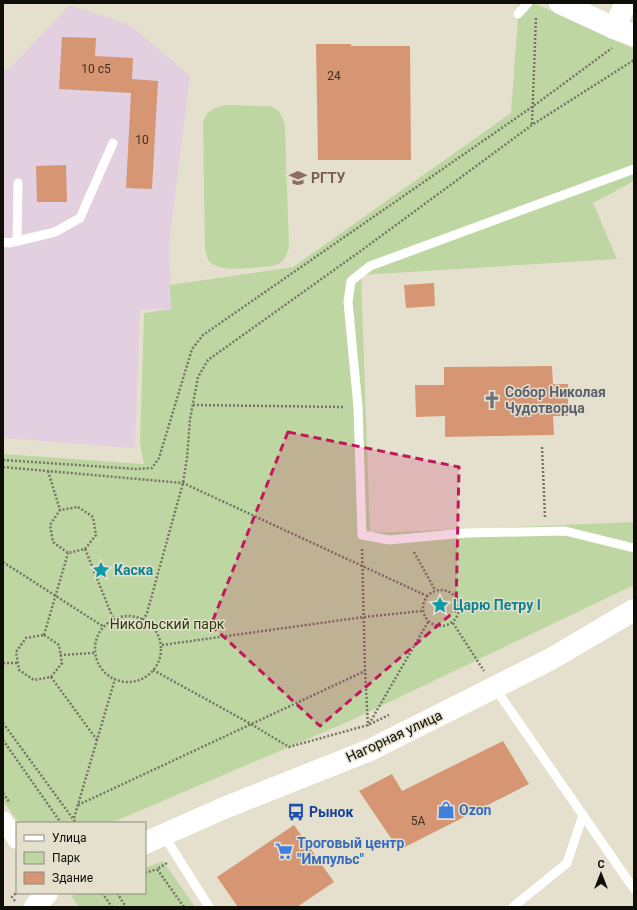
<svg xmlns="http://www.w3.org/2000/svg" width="637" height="910" font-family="Roboto,sans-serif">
<rect width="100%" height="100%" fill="#e5e0cd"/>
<path fill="#e2cfdf" d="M 70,5 L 130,25 L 190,76 L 169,244 L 171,309 L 140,309 L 135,448 L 3,438 L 3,70 L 9,69 Z"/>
<g fill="#bed7a2">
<path d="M 519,3 L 534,3 L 634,49 L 634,181 L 593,203 L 617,259 L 361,275 L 370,533 L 634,522 L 634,585 L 352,720 L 111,823 L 19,823 L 3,801 L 3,454 L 144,464 L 140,444 L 144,313 L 171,309 L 170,285 L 293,267 L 511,113 Z"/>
<path d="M 225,105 L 270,106 C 281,110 282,116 285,126 L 289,248 C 286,258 283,264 272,266 C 257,267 219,274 209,261 C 207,258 206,252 205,249 L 203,123 C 207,110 212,109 225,105 Z"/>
<path d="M 163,861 L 195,907 L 79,907 L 71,896 L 80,893 L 145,893 L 145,868 Z"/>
</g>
<g fill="#d69673">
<path d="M 62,37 L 96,38 L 95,56 L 133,58 L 132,79 L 158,81 L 152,189 L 126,188 L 131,93 L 59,89 Z"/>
<path d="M 316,44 L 351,44 L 351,46 L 410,46 L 411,160 L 318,160 Z"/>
<path d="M 66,165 L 67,202 L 37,202 L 36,166 Z"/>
<path d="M 434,283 L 435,306 L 406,308 L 404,285 Z"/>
<path d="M 552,366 L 553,384 L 568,384 L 568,416 L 553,416 L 554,435 L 445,437 L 445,416 L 416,417 L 415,385 L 444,385 L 444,367 Z"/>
<path d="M 503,741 L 529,784 L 399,850 L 359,791 L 392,774 L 402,791 Z"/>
<path d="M 294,825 L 334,882 L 297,907 L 238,907 L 217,877 Z"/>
</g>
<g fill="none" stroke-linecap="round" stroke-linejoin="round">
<g stroke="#767367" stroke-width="2.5" stroke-dasharray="2 2" stroke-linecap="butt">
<path d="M 532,124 L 536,16"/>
<path d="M 193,405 L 345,407"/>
<path d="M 542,447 L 545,517"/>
<path d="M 3,460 L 136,469 L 152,468 L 159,458 L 192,349 L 203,335 L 532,107 L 612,48"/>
<path d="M 3,467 L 183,483 L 427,596"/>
<path d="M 48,471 L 60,510"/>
<path d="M 78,507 L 93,517 L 96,535 L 85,549 L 68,553 L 53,542 L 50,525 L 60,510 Z"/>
<path d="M 85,549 L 113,618"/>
<path d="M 362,549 L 365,671 L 368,726"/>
<path d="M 414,552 L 435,590"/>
<path d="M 3,562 L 104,627"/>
<circle cx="441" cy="608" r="18"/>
<circle cx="128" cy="649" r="33"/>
<path d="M 143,620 L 147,613 L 183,483 L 187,458 L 190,419 L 198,377 L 208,360 L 362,250 L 532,125 L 634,60"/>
<path d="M 453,623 L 484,671"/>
<path d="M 44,635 L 59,645 L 62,663 L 51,677 L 34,680 L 19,670 L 16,652 L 26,638 Z"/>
<path d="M 44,635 L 68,553"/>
<path d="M 162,645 L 364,617 L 422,611"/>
<path d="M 60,655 L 94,653"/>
<path d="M 3,663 L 18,663"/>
<path d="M 153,670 L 251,724 L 289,747 L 368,725 L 389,715"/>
<path d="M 51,677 L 97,740"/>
<path d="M 3,723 L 76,823"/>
<path d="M 369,724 L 428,622"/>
<path d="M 3,740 L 61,823"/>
<path d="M 3,793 L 10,803"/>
<path d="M 78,805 L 365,671"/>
<path d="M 74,818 L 115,679"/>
<path d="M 167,863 L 157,869 L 184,907"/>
<path d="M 145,873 L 157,869"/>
<path d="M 102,893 L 112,907"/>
<path d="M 117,893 L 126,907"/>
<path d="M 15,901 L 12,897 L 17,892"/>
</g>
<g stroke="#fff" stroke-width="9">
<path d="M 518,14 L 528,3"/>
<path d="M 634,169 L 370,266 L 351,281 L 348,302 L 358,407 L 362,535 L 389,540 L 466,533 L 565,531 L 634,548"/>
<path d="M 17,241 L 18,183"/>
<path d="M 3,242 L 9,243 L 55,232 L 80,218 L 113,143"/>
<path d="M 495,688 L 634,889"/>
<path d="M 163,834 L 209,907"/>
<path d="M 513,907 L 567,863 L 583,815"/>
</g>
<path stroke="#fff" stroke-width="18" d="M 3,820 L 17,840"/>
<g stroke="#fff" stroke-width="22">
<path d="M 614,28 L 626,3"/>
<path d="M 145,843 L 224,808 L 370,750 L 551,659 L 634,610"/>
<path d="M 35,907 L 47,893"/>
</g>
<path stroke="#fff" stroke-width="22" d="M 560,3 L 614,28 L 634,35"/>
</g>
<path fill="#c2185b" fill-opacity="0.2" stroke="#c2185b" stroke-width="3" stroke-dasharray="8 5" stroke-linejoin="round" d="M 288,432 L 459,467 L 456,610 L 320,726 L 211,625 Z"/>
<defs>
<g id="university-bare" transform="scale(1.38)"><path d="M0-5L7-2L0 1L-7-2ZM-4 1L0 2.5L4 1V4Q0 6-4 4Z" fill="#8d6e63" stroke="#e5e0cd" stroke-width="2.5" paint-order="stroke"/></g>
<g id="church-bare" transform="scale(1.38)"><path d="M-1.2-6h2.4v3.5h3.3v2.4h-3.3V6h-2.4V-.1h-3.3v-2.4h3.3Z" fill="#6b7280" stroke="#e5e0cd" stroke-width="2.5" paint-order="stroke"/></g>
<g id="sight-bare" transform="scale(1.38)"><path d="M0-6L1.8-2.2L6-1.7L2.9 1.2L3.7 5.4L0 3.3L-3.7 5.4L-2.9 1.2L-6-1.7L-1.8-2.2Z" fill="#0f9aa8" stroke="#e5e0cd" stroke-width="2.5" paint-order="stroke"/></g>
<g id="shop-bare" transform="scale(1.38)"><path d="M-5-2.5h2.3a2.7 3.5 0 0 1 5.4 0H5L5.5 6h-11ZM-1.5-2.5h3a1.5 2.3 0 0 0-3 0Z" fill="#3f7fe0" stroke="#e5e0cd" stroke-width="2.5" paint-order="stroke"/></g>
<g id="bus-bare" transform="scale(1.38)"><path d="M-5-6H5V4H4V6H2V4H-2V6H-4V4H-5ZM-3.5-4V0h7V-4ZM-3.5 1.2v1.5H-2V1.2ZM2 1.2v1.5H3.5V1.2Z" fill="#1a4fb4" stroke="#e5e0cd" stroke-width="2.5" paint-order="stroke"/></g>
<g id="supermarket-bare" transform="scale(1.38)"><path d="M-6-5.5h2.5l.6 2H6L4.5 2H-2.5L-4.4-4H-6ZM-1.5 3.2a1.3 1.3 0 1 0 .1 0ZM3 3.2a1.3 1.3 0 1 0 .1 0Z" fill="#3f7fe0" stroke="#e5e0cd" stroke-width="2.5" paint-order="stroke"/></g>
</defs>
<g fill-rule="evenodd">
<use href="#university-bare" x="298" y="178"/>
<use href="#church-bare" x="492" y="400"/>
<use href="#sight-bare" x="101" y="570"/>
<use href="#sight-bare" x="440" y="605"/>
<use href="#shop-bare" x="446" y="810"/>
<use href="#bus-bare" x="296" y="812"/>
<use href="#supermarket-bare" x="284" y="851"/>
</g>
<g text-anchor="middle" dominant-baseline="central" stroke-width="3" stroke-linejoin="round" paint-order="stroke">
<g font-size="12" fill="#402f22">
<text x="96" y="69">10 с5</text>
<text x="334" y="76">24</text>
<text x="142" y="140">10</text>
<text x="418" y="821">5А</text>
</g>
<g font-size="14" font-weight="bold" fill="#785e54" stroke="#e5e0cd" text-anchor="start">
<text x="311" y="178">РГТУ</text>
</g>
<g font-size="14" font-weight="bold" fill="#5b616d" stroke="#e5e0cd" text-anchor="start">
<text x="505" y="392">Собор Николая<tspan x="505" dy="16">Чудотворца</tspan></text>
</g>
<g font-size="14" font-weight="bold" fill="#0d838f" stroke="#e5e0cd" text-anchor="start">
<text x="114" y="570">Каска</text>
<text x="453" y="605">Царю Петру I</text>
</g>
<g font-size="14" fill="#293b0c" stroke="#e5e0cd">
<text x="167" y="624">Никольский парк</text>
</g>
<g font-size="14" fill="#0e0d07" stroke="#e5e0cd">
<text transform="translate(394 736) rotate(-25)">Нагорная улица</text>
</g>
<g font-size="14" font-weight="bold" fill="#366cbe" stroke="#e5e0cd" text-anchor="start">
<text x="459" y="810">Ozon</text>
<text x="297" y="843">Троговый центр<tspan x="297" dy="16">"Импульс"</tspan></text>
</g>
<g font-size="14" font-weight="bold" fill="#164399" stroke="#e5e0cd" text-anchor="start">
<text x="309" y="812">Рынок</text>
</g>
</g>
<rect width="637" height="910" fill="none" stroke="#0e0d07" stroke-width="8"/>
<rect x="16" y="822" width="130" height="72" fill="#e5e0cd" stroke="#8f8c7e"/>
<rect x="24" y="835" width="20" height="6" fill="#ffffff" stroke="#8f8c7e"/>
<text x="52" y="842" font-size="12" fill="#0e0d07">Улица</text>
<rect x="24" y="852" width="20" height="12" fill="#bed7a2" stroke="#8f8c7e"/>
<text x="52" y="862" font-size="12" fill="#0e0d07">Парк</text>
<rect x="24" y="872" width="20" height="12" fill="#d69673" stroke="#8f8c7e"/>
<text x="52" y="882" font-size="12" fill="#0e0d07">Здание</text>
<g transform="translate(601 874)" stroke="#e5e0cd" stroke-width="3" paint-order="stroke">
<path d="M0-3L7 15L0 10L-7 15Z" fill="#0e0d07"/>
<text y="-6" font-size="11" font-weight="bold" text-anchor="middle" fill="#0e0d07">С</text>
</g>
</svg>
